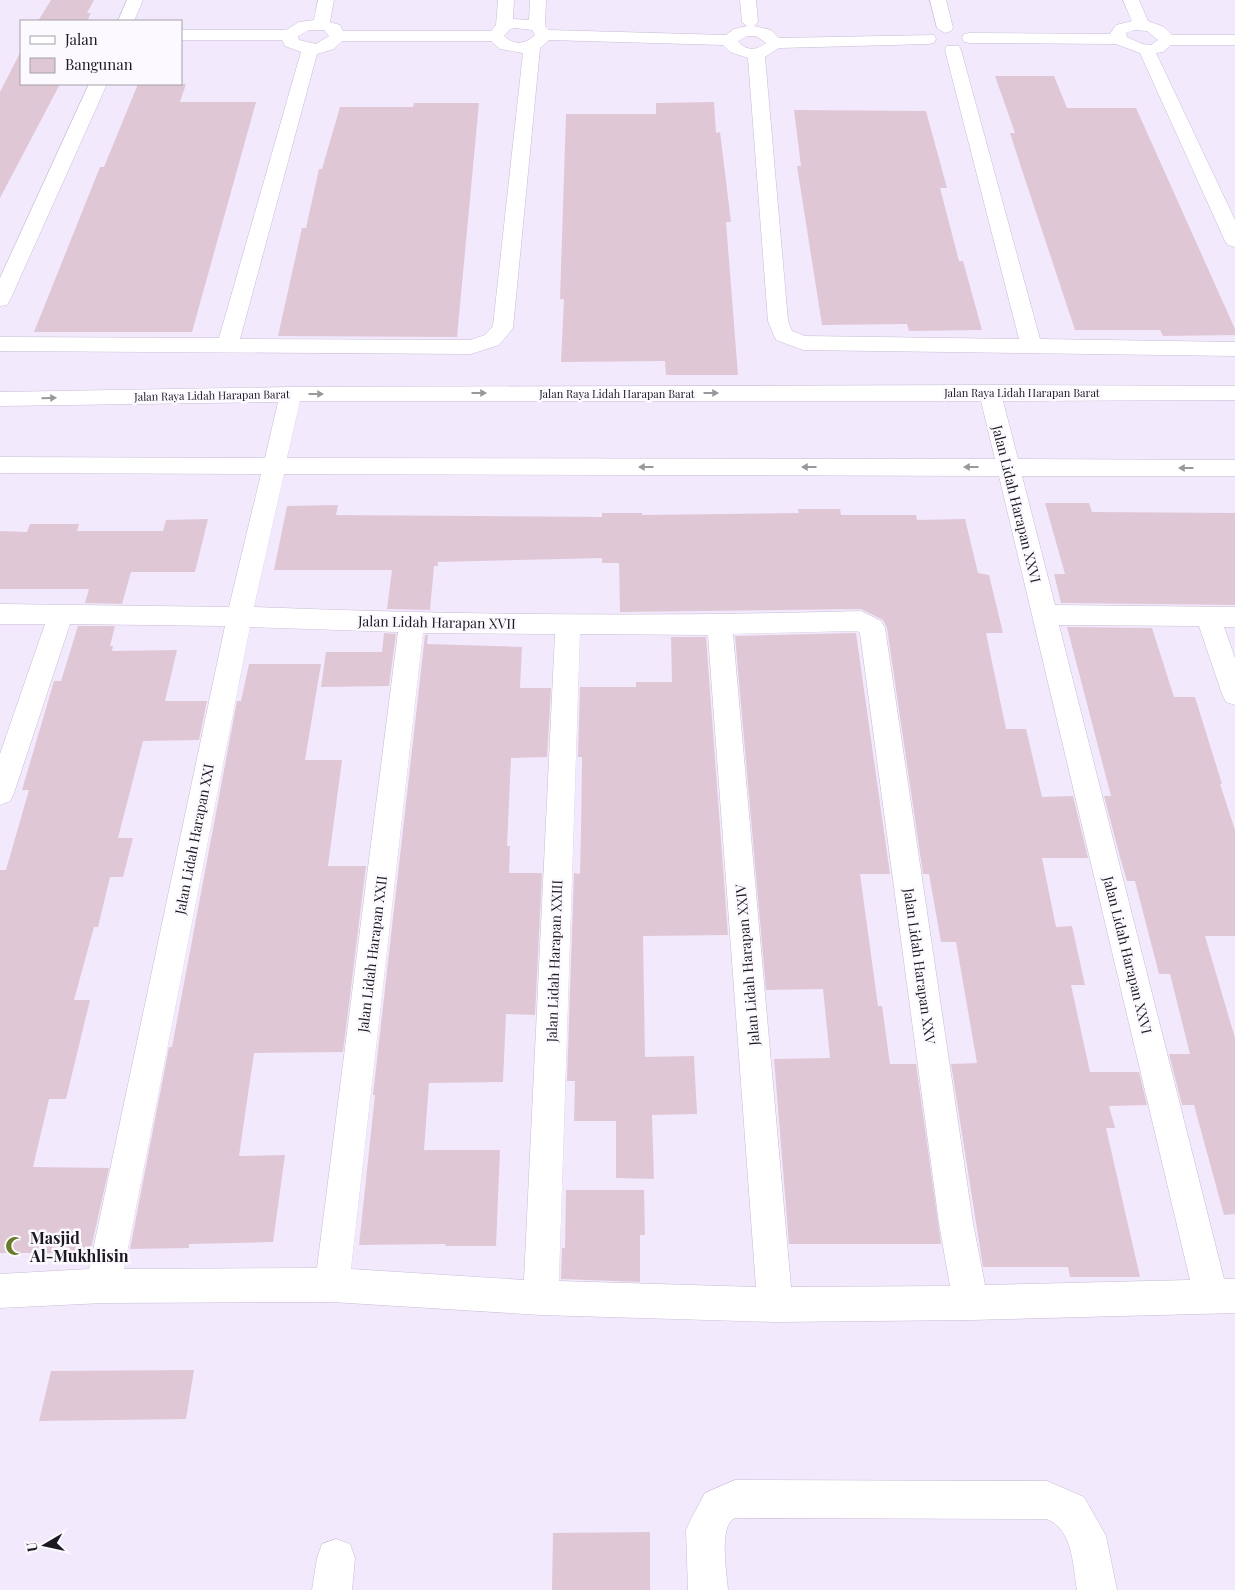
<svg xmlns="http://www.w3.org/2000/svg" width="1235" height="1590" font-family="'Playfair Display',serif">
<rect width="100%" height="100%" fill="#f2e9fd"/>
<g fill="#e0c7d6">
<path d="M 51,0 L 94,0 L 87,13 L 91,13 L 87,21 L 38,21 Z"/>
<path d="M 21,51 L 21,84 L 60,84 L 0,198 L 0,92 Z"/>
<path d="M 995,76 L 1054,76 L 1067,108 L 1136,108 L 1235,329 L 1235,335 L 1163,336 L 1160,330 L 1075,330 L 1020,164 L 1010,133 L 1015,133 Z"/>
<path d="M 138,84 L 186,84 L 180,102 L 256,102 L 192,332 L 34,332 L 100,167 L 104,167 Z"/>
<path d="M 714,102 L 716,133 L 720,132 L 731,222 L 726,222 L 738,375 L 666,375 L 665,361 L 561,362 L 564,299 L 560,299 L 566,114 L 656,114 L 656,103 Z"/>
<path d="M 414,103 L 479,103 L 457,337 L 278,336 L 302,228 L 306,228 L 319,169 L 322,169 L 340,107 L 413,107 Z"/>
<path d="M 794,110 L 926,111 L 947,188 L 940,188 L 959,261 L 963,261 L 982,330 L 909,331 L 907,324 L 822,325 L 797,166 L 801,166 Z"/>
<path d="M 1045,503 L 1089,503 L 1092,512 L 1235,513 L 1235,605 L 1061,603 L 1054,574 L 1065,574 Z"/>
<path d="M 338,505 L 336,515 L 602,517 L 602,513 L 642,513 L 642,515 L 799,513 L 798,509 L 840,509 L 841,515 L 916,515 L 917,520 L 965,519 L 978,573 L 989,575 L 1003,633 L 986,633 L 1006,729 L 1026,729 L 1042,797 L 1073,796 L 1088,858 L 1042,858 L 1056,927 L 1072,926 L 1085,985 L 1071,985 L 1090,1072 L 1139,1072 L 1147,1105 L 1109,1106 L 1115,1128 L 1106,1128 L 1140,1277 L 1070,1277 L 1068,1267 L 983,1267 L 951,1064 L 977,1063 L 956,942 L 941,942 L 929,874 L 923,874 L 887,628 L 883,620 L 861,609 L 620,612 L 619,563 L 602,563 L 602,558 L 438,562 L 438,566 L 434,566 L 430,610 L 387,609 L 392,570 L 274,570 L 287,506 Z"/>
<path d="M 208,519 L 195,572 L 131,572 L 122,604 L 85,603 L 89,589 L 0,589 L 0,531 L 27,532 L 30,524 L 79,524 L 77,531 L 163,531 L 166,520 Z"/>
<path d="M 78,626 L 115,626 L 110,646 L 113,646 L 112,651 L 177,650 L 165,701 L 207,701 L 199,740 L 143,741 L 118,838 L 133,838 L 123,877 L 110,877 L 98,927 L 94,927 L 74,1000 L 90,1000 L 66,1099 L 49,1099 L 33,1167 L 109,1168 L 90,1253 L 0,1253 L 0,870 L 6,870 L 29,790 L 22,790 L 54,681 L 61,681 Z"/>
<path d="M 1067,627 L 1152,628 L 1174,697 L 1195,697 L 1222,784 L 1220,784 L 1235,830 L 1235,936 L 1205,936 L 1235,1038 L 1235,1214 L 1224,1215 L 1194,1105 L 1182,1105 L 1169,1054 L 1190,1054 L 1170,974 L 1159,974 L 1135,881 L 1127,881 L 1120,857 L 1104,796 L 1111,796 Z"/>
<path d="M 384,633 L 396,634 L 389,686 L 321,687 L 326,652 L 382,652 Z"/>
<path d="M 856,633 L 890,874 L 860,874 L 878,1006 L 882,1006 L 890,1064 L 916,1064 L 941,1244 L 789,1244 L 774,1059 L 830,1058 L 823,989 L 766,990 L 735,636 Z"/>
<path d="M 425,635 L 428,635 L 427,644 L 522,647 L 520,688 L 551,688 L 547,757 L 511,758 L 507,846 L 510,846 L 509,873 L 542,873 L 535,1015 L 506,1014 L 503,1082 L 429,1083 L 424,1150 L 500,1150 L 496,1246 L 445,1246 L 446,1244 L 359,1245 L 375,1095 L 373,1095 Z"/>
<path d="M 671,637 L 706,637 L 728,935 L 643,936 L 645,1057 L 694,1056 L 697,1114 L 652,1115 L 654,1179 L 616,1178 L 616,1121 L 574,1121 L 575,1081 L 567,1081 L 574,873 L 580,874 L 581,830 L 582,757 L 578,757 L 580,687 L 636,687 L 636,682 L 672,682 Z"/>
<path d="M 249,664 L 321,664 L 305,760 L 342,760 L 328,866 L 366,866 L 343,1052 L 254,1053 L 239,1156 L 285,1155 L 273,1242 L 189,1244 L 189,1248 L 130,1249 L 169,1047 L 172,1047 L 237,701 L 241,701 Z"/>
<path d="M 566,1190 L 644,1190 L 645,1235 L 640,1235 L 640,1282 L 561,1279 L 562,1248 L 565,1248 Z"/>
<path d="M 194,1370 L 186,1419 L 39,1421 L 51,1371 Z"/>
<path d="M 650,1532 L 650,1590 L 552,1590 L 553,1533 Z"/>
</g>
<g fill="none" stroke-linecap="round" stroke-linejoin="round">
<g stroke="#c7bcd4" stroke-width="1">
<g id="street">
<path d="M 127,0 L 143,0 L 134,21 L 118,21 Z"/>
<path d="M 318,0 L 334,0 L 330,22 L 340,25 L 343,31 L 491,31 L 496,25 L 498,0 L 514,0 L 513,19 L 529,20 L 530,0 L 546,0 L 545,26 L 549,30 L 726,35 L 734,29 L 747,26 L 742,22 L 740,0 L 756,0 L 758,22 L 754,26 L 771,30 L 779,38 L 934,35 L 936,39 L 934,43 L 928,44 L 779,48 L 765,57 L 788,321 L 792,331 L 805,336 L 1019,339 L 945,50 L 947,46 L 959,46 L 961,50 L 1040,339 L 1235,342 L 1235,356 L 803,350 L 776,340 L 768,321 L 748,58 L 730,52 L 723,45 L 549,40 L 540,48 L 513,328 L 499,345 L 471,354 L 0,351 L 0,337 L 219,338 L 301,52 L 285,46 L 282,40 L 181,40 L 181,30 L 286,30 L 299,22 L 314,20 ZM 515,28 L 532,30 L 535,35 C 526,44 514,46 504,36 L 510,29 ZM 309,30 L 324,30 L 329,36 L 316,44 L 299,40 L 298,36 ZM 747,36 L 756,36 L 766,43 C 757,51 745,51 738,41 ZM 342,41 L 491,41 L 500,49 L 523,53 L 493,326 L 485,335 L 470,340 L 240,339 L 317,54 L 334,49 Z"/>
<path d="M 930,0 L 946,0 L 953,28 L 951,31 L 945,33 L 937,28 Z"/>
<path d="M 1123,0 L 1139,0 L 1148,21 L 1164,27 L 1172,35 L 1235,35 L 1235,45 L 1171,45 L 1163,52 L 1156,53 L 1235,220 L 1235,247 L 1228,245 L 1225,241 L 1140,53 L 1116,44 L 970,43 L 964,42 L 962,38 L 964,34 L 970,33 L 1110,34 L 1116,25 L 1132,21 ZM 1134,30 L 1147,31 L 1158,40 L 1151,45 L 1142,44 L 1127,37 L 1126,33 Z"/>
<path d="M 89,84 L 107,84 L 10,300 L 7,305 L 0,306 L 0,278 Z"/>
<path d="M 990,385 L 1235,386 L 1235,400 L 1003,401 L 1018,459 L 1235,460 L 1235,476 L 1022,476 L 1055,605 L 1235,607 L 1235,627 L 1224,627 L 1235,658 L 1235,705 L 1226,702 L 1222,694 L 1199,626 L 1059,625 L 1224,1279 L 1235,1279 L 1235,1313 L 971,1320 L 775,1322 L 541,1315 L 332,1302 L 103,1303 L 0,1308 L 0,1274 L 89,1269 L 225,626 L 70,624 L 14,793 L 10,801 L 0,805 L 0,754 L 45,624 L 0,624 L 0,604 L 229,607 L 261,474 L 0,473 L 0,457 L 265,458 L 278,402 L 0,406 L 0,392 L 291,387 ZM 300,401 L 981,401 L 995,459 L 287,458 ZM 284,474 L 999,476 L 1190,1280 L 985,1285 L 973,1223 L 885,628 L 881,621 L 861,611 C 658,617 456,615 254,607 ZM 250,627 L 398,632 L 317,1268 L 124,1269 ZM 857,631 L 860,633 L 939,1223 L 950,1286 L 791,1287 L 733,634 ZM 423,633 L 555,634 L 524,1280 L 351,1269 ZM 580,634 L 708,635 L 756,1287 L 559,1281 Z"/>
<path d="M 735,1480 L 1047,1481 L 1084,1497 L 1106,1536 L 1117,1590 L 1077,1590 C 1073,1565 1073,1530 1047,1519 L 735,1518 C 718,1525 727,1574 728,1590 L 688,1590 L 686,1530 L 692,1517 L 705,1493 Z"/>
<path d="M 336,1539 L 350,1544 L 355,1558 L 352,1590 L 312,1590 L 317,1558 L 322,1544 Z"/>
</g>
</g>
<use href="#street" fill="#fff" fill-rule="evenodd"/>
</g>
<defs><path id="oneway-solid" d="M-6-.8H1V-3.2L6.5 0L1 3.2V.8H-6Z" transform="scale(1.25)"/></defs>
<g fill="#99989c">
<use href="#oneway-solid" transform="translate(479 393)"/>
<use href="#oneway-solid" transform="translate(711 393)"/>
<use href="#oneway-solid" transform="translate(316 394)"/>
<use href="#oneway-solid" transform="translate(49 398) rotate(-1)"/>
<use href="#oneway-solid" transform="translate(646 467) rotate(-180)"/>
<use href="#oneway-solid" transform="translate(809 467) rotate(-180)"/>
<use href="#oneway-solid" transform="translate(971 467) rotate(-180)"/>
<use href="#oneway-solid" transform="translate(1186 468) rotate(-180)"/>
</g>
<defs>
<g id="mosque-bare" transform="scale(1.5)"><path d="M3.5-4.9A6 6 0 1 0 3.5 4.9A5 5 0 1 1 3.5-4.9Z" fill="#697a29" stroke="#fcfaff" stroke-width="2.5" paint-order="stroke"/></g>
</defs>
<g fill-rule="evenodd">
<use href="#mosque-bare" x="15" y="1246"/>
</g>
<g text-anchor="middle" dominant-baseline="central" stroke-width="5" stroke-linejoin="round" paint-order="stroke">
<g font-size="11" fill="#1d1922" stroke="#fcfaff">
<text x="1022" y="392">Jalan Raya Lidah Harapan Barat</text>
<text x="617" y="393">Jalan Raya Lidah Harapan Barat</text>
<text transform="translate(212 395) rotate(-1)">Jalan Raya Lidah Harapan Barat</text>
</g>
<g font-size="14" fill="#1d1922" stroke="#fcfaff">
<text transform="translate(1017 504) rotate(76)">Jalan Lidah Harapan XXVI</text>
<text transform="translate(437 622) rotate(1)">Jalan Lidah Harapan XVII</text>
<text transform="translate(194 839) rotate(-79)">Jalan Lidah Harapan XXI</text>
<text transform="translate(372 954) rotate(-83)">Jalan Lidah Harapan XXII</text>
<text transform="translate(1128 955) rotate(76)">Jalan Lidah Harapan XXVI</text>
<text transform="translate(554 961) rotate(-88)">Jalan Lidah Harapan XXIII</text>
<text transform="translate(747 965) rotate(-95)">Jalan Lidah Harapan XXIV</text>
<text transform="translate(920 966) rotate(82)">Jalan Lidah Harapan XXV</text>
</g>
<g font-size="16" font-weight="bold" fill="#1d1922" stroke="#fcfaff" text-anchor="start">
<text x="30" y="1237">Masjid<tspan x="30" dy="18">Al-Mukhlisin</tspan></text>
</g>
</g>
<rect x="20" y="20" width="162" height="65" fill="#fcfaff" stroke="#a3a0a7"/>
<rect x="30" y="36" width="25" height="8" fill="#ffffff" stroke="#a3a0a7"/>
<text x="65" y="45" font-size="15" fill="#1d1922">Jalan</text>
<rect x="30" y="58" width="25" height="15" fill="#e0c7d6" stroke="#a3a0a7"/>
<text x="65" y="70" font-size="15" fill="#1d1922">Bangunan</text>
<g transform="translate(45 1545) rotate(261)" stroke="#fcfaff" stroke-width="4" paint-order="stroke">
<path d="M0-4L9 19L0 12L-9 19Z" fill="#1d1922"/>
<text y="-8" font-size="14" font-weight="bold" text-anchor="middle" fill="#1d1922">U</text>
</g>
</svg>
